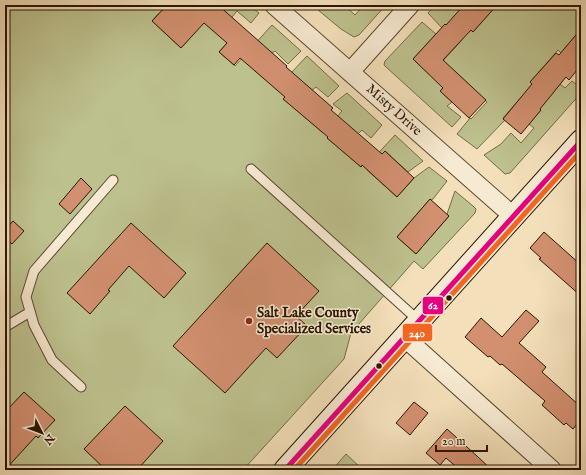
<svg xmlns="http://www.w3.org/2000/svg" width="586" height="475" font-family="'IM FELL English',serif">
<rect width="100%" height="100%" fill="#f3dfb9"/>
<filter id="stains"><feTurbulence type="fractalNoise" baseFrequency=".005" numOctaves="4"/><feColorMatrix values="0 0 0 0 .2 0 0 0 0 .09 0 0 0 0 .02 0 0 0 .5 -.17"/></filter>
<radialGradient id="worn" r=".72"><stop offset=".6" stop-color="#630" stop-opacity="0"/><stop offset="1" stop-color="#630" stop-opacity=".3"/></radialGradient>
<g fill="#bdc18e" stroke="#736c47">
<path d="M 5,5 L 180,5 L 158,14 L 152,21 L 181,48 L 219,5 L 249,5 L 259,13 L 251,23 L 237,11 L 232,17 L 227,43 L 219,52 L 235,66 L 272,25 L 301,51 L 288,64 L 275,51 L 272,53 L 276,89 L 307,56 L 339,86 L 328,97 L 316,87 L 312,90 L 300,80 L 284,99 L 323,133 L 342,111 L 333,104 L 347,93 L 382,125 L 371,138 L 362,130 L 358,134 L 327,138 L 361,167 L 369,158 L 372,160 L 395,135 L 423,161 L 408,172 L 385,151 L 367,170 L 397,197 L 414,178 L 429,167 L 447,181 L 433,199 L 431,200 L 430,199 L 397,237 L 416,254 L 449,216 L 447,214 L 455,191 L 473,206 L 476,209 L 475,213 L 423,269 L 414,261 L 351,333 L 344,359 L 243,470 L 5,470 Z"/>
<path d="M 312,5 L 344,5 L 355,15 L 364,5 L 386,5 L 359,35 L 354,37 L 341,29 Z"/>
<path d="M 435,5 L 464,6 L 455,16 L 473,32 L 497,5 L 581,5 L 581,29 L 563,50 L 581,65 L 581,73 L 580,70 L 558,50 L 530,82 L 548,98 L 560,84 L 565,88 L 572,81 L 581,88 L 581,93 L 510,173 L 505,174 L 484,155 L 501,144 L 511,133 L 521,143 L 534,128 L 529,124 L 541,110 L 523,95 L 503,118 L 505,120 L 477,149 L 457,134 L 470,118 L 471,119 L 487,102 L 457,73 L 440,91 L 452,102 L 447,106 L 461,117 L 452,127 L 386,67 L 384,65 L 385,61 L 422,22 L 436,34 L 413,59 L 430,75 L 462,40 L 445,24 L 442,28 L 428,13 Z"/>
<path d="M 346,454 L 363,470 L 332,470 Z"/>
</g>
<g fill="#d29070" stroke="#291600">
<path d="M 167,5 L 218,5 L 287,66 L 286,67 L 333,108 L 331,110 L 382,154 L 385,151 L 414,178 L 397,197 L 362,165 L 361,167 L 327,138 L 328,137 L 283,99 L 285,97 L 240,58 L 234,65 L 219,52 L 227,43 L 204,23 L 181,48 L 152,21 Z"/>
<path d="M 464,5 L 497,5 L 473,32 L 471,30 L 443,60 L 486,100 L 469,118 L 440,91 L 443,88 L 413,59 L 445,24 L 446,25 Z"/>
<path d="M 581,29 L 581,65 L 569,80 L 566,77 L 540,109 L 541,110 L 521,134 L 503,119 L 532,84 L 530,82 L 556,53 L 559,55 Z"/>
<path d="M 81,178 L 92,189 L 70,214 L 59,204 Z"/>
<path d="M 430,199 L 449,216 L 416,254 L 397,237 Z"/>
<path d="M 13,221 L 24,231 L 12,244 L 5,238 L 5,230 Z"/>
<path d="M 131,223 L 186,273 L 164,298 L 129,266 L 108,290 L 110,291 L 90,314 L 67,293 Z"/>
<path d="M 544,232 L 581,265 L 581,296 L 539,259 L 541,258 L 530,248 Z"/>
<path d="M 267,243 L 319,291 L 296,316 L 307,326 L 277,358 L 266,348 L 225,393 L 173,346 Z"/>
<path d="M 526,310 L 539,321 L 519,343 L 546,367 L 542,372 L 581,407 L 581,419 L 573,429 L 566,423 L 564,425 L 542,405 L 545,401 L 502,364 L 500,365 L 490,356 L 488,357 L 465,337 L 481,318 L 502,337 Z"/>
<path d="M 24,392 L 55,420 L 38,438 L 36,436 L 5,470 L 5,412 Z"/>
<path d="M 414,402 L 428,413 L 410,435 L 396,423 Z"/>
<path d="M 125,406 L 163,441 L 137,470 L 106,470 L 84,449 Z"/>
<path d="M 447,429 L 477,456 L 492,470 L 460,470 L 446,458 L 440,465 L 426,453 Z"/>
</g>
<g fill="none" stroke-linecap="round" stroke-linejoin="round">
<g stroke="#5c482e" stroke-width="11">
<g id="lane">
<path d="M 251,169 L 419,321"/>
<path d="M 5,327 L 30,312"/>
<path d="M 81,387 L 52,360 L 34,325 L 26,297 L 34,271 L 113,180"/>
</g>
</g>
<g stroke="#5c482e" stroke-width="20">
<g id="street">
<path d="M 274,5 L 513,216"/>
<path d="M 350,72 L 410,5"/>
<path d="M 404,337 L 552,470"/>
</g>
</g>
<g stroke="#291600" stroke-width="24">
<path id="secondary" d="M 285,470 L 581,141"/>
</g>
<use href="#lane" stroke="#f7ead2" stroke-width="9"/>
<use href="#street" stroke="#f7ead2" stroke-width="18"/>
<use href="#secondary" stroke="#f7ead2" stroke-width="22"/>
<g stroke="#f7ead2" stroke-width="8">
<path id="bus-1" d="M 285,470 L 581,141"/>
</g>
<g stroke="#f7ead2" stroke-width="8">
<path id="bus-2" d="M 294,470 L 581,151"/>
</g>
<use href="#bus-1" stroke="#e5007d" stroke-width="5"/>
<use href="#bus-2" stroke="#f26522" stroke-width="5"/>
</g>
<g fill="#291600" stroke="#f7ead2" stroke-width="1.5">
<circle cx="449" cy="298" r="3.5"/>
<circle cx="379" cy="366" r="3.5"/>
</g>
<circle fill="#8f2418" stroke="#f7ead2" stroke-width="1.5" cx="249" cy="321" r="4"/>
<g text-anchor="middle" dominant-baseline="central" stroke-width="3" stroke-linejoin="round" paint-order="stroke">
<g font-size="14" fill="#291600" stroke="#f7ead2">
<text transform="translate(394 110) rotate(42)">Misty Drive</text>
</g>
<g font-size="14" font-weight="bold" fill="#291600" stroke="#f7ead2" text-anchor="start">
<text x="257" y="313">Salt Lake County<tspan x="257" dy="16">Specialized Services</tspan></text>
</g>
</g>
<g stroke="#f7ead2" stroke-width="1.5">
<rect x="422" y="296" width="22" height="19" rx="4" fill="#e5007d"/>
<rect x="402" y="323" width="31" height="19" rx="4" fill="#f26522"/>
</g>
<g font-size="11" text-anchor="middle" font-weight="bold" fill="#fff">
<text x="433" y="309">62</text>
<text x="417" y="337">240</text>
</g>
<rect width="586" height="475" fill="none" stroke="#f3dfb9" stroke-width="20"/>
<rect x="6" y="6" width="574" height="463" fill="none" stroke="#291600" stroke-width="2"/>
<rect x="10" y="10" width="566" height="455" fill="none" stroke="#291600"/>
<g transform="translate(42 433) rotate(132)" stroke="#f7ead2" stroke-width="3" paint-order="stroke">
<path d="M0-3L7 15L0 10L-7 15Z" fill="#291600"/>
<text y="-6" font-size="11" font-weight="bold" text-anchor="middle" fill="#291600">N</text>
</g>
<path d="M436 445v6h51v-6" fill="none" stroke="#291600" stroke-width="2"/>
<text x="442" y="445" font-size="12" fill="#291600" stroke="#f7ead2" stroke-width="3" paint-order="stroke">20 m</text>
<rect width="100%" height="100%" filter="url(#stains)"/>
<rect width="100%" height="100%" fill="url(#worn)"/>
</svg>
